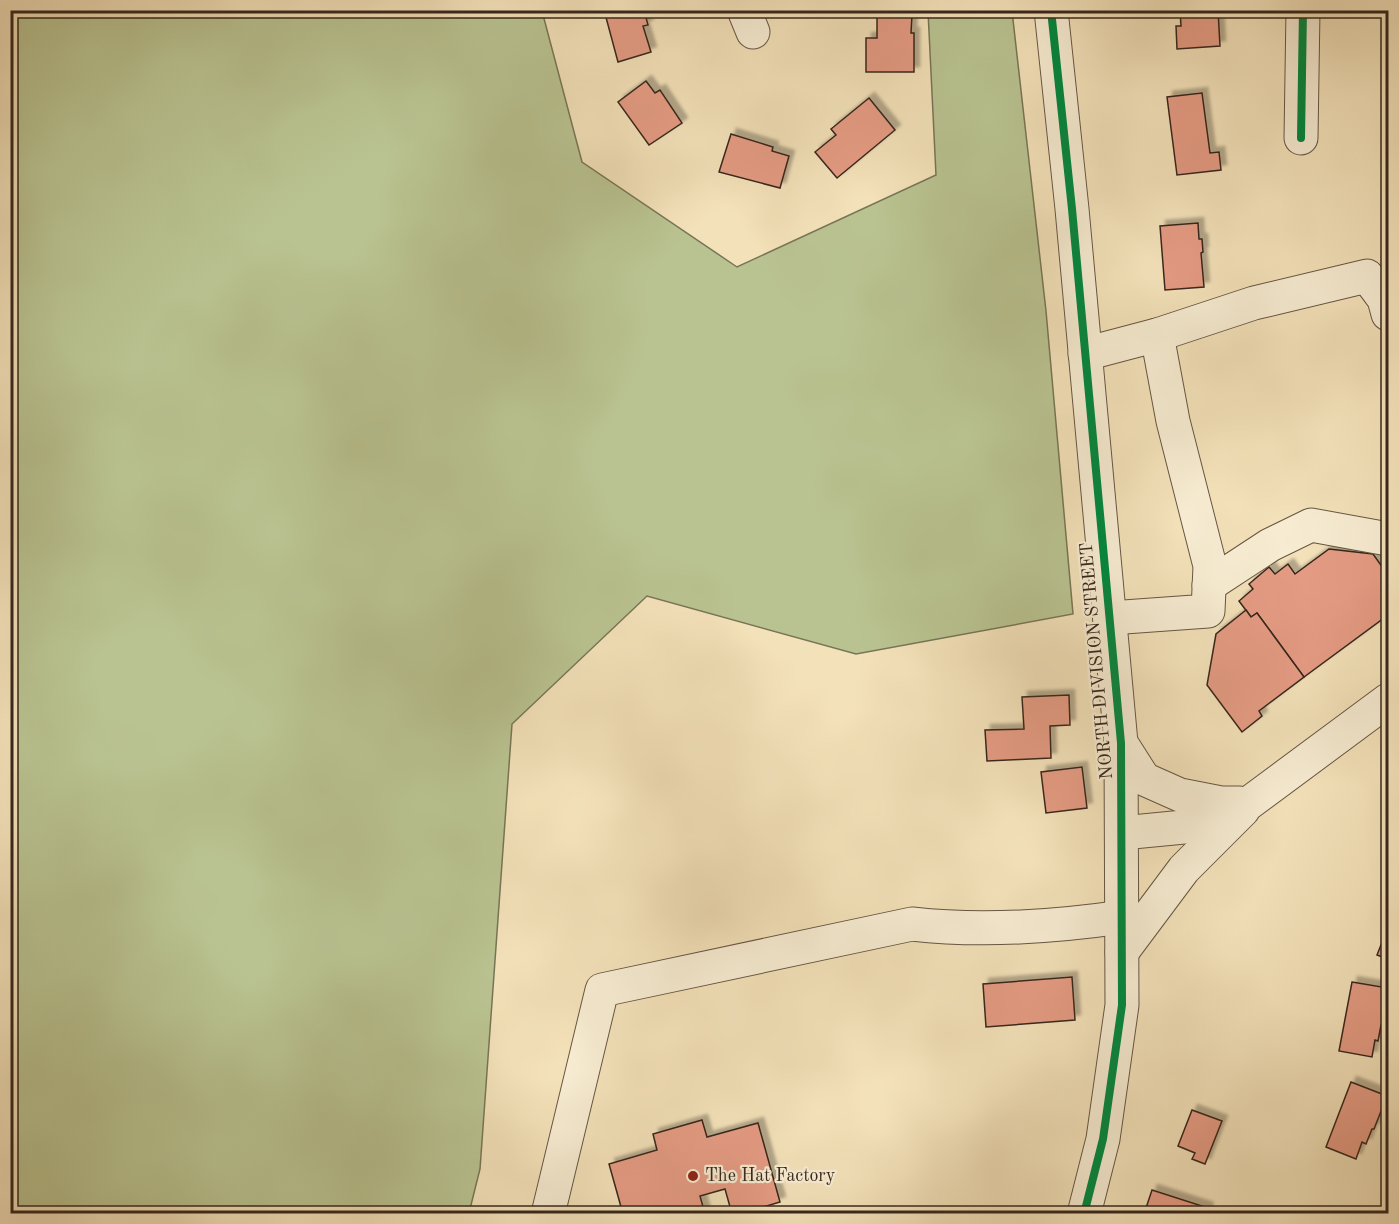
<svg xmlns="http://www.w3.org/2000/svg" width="1399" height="1224" font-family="'Old Standard TT',serif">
<defs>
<filter id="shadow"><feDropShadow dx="5.5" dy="-5.5" stdDeviation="1.5" flood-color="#0004"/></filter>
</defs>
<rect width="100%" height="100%" fill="#f3e1b9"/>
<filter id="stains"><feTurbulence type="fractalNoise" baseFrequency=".00333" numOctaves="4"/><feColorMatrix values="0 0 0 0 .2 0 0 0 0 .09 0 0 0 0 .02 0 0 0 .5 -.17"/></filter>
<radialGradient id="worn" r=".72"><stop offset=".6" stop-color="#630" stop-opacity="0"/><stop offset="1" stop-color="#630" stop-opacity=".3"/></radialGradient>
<path fill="#b9c391" stroke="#787556" stroke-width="1.5" d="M 10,11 L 542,11 L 582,162 L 737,267 L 936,175 L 928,11 L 1012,11 L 1046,311 L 1073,614 L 856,654 L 647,596 L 512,724 L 480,1169 L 469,1213 L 11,1213 Z"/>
<g fill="#e49b83" stroke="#37271c" stroke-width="1.5" filter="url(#shadow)">
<path d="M 604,10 L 644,10 L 648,25 L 643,26 L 651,52 L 618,62 Z"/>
<path d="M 1180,10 L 1218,10 L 1220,46 L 1177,49 L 1176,26 L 1181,26 Z"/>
<path d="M 877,14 L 912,15 L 911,33 L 914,33 L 914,72 L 866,72 L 866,38 L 877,38 Z"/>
<path d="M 1384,59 L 1388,59 L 1388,121 Z"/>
<path d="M 646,81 L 655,93 L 660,90 L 682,123 L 649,145 L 618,102 Z"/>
<path d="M 1202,93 L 1210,153 L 1219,152 L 1221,170 L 1177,175 L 1167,97 Z"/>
<path d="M 869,98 L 895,130 L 837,178 L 815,152 L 836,135 L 831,129 Z"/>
<path d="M 731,134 L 773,147 L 772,151 L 789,156 L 780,188 L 719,172 Z"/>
<path d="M 1198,223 L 1199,239 L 1202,239 L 1203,252 L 1201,253 L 1204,287 L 1165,290 L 1160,226 Z"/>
<path d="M 1329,549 L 1373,554 L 1388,575 L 1388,615 L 1304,677 L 1257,613 L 1251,617 L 1239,601 L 1253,589 L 1249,584 L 1269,567 L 1275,574 L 1288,564 L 1295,574 Z"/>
<path d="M 1246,610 L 1251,617 L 1257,613 L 1304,677 L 1259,711 L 1262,716 L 1242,732 L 1207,685 L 1216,634 Z"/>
<path d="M 1069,695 L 1070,725 L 1050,726 L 1051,758 L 987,761 L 985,730 L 1024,729 L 1022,697 Z"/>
<path d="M 1082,767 L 1087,808 L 1046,813 L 1041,772 Z"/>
<path d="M 1388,927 L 1388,959 L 1377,955 Z"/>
<path d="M 1072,977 L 1075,1020 L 986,1027 L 983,984 Z"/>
<path d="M 1352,982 L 1388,988 L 1383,1025 L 1381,1025 L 1378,1041 L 1375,1040 L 1372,1057 L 1339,1051 Z"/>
<path d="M 1351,1082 L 1387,1096 L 1374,1129 L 1372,1129 L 1366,1144 L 1362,1142 L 1356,1159 L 1326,1147 Z"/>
<path d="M 1192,1110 L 1222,1121 L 1205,1164 L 1192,1159 L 1195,1153 L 1178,1146 Z"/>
<path d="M 702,1120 L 707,1137 L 758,1123 L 780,1202 L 740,1214 L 732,1214 L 725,1189 L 700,1196 L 705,1214 L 650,1214 L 649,1208 L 623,1214 L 609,1164 L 657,1150 L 653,1134 Z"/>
<path d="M 1152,1190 L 1208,1208 L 1206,1214 L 1144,1214 Z"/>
</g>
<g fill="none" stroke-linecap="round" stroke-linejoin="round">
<g stroke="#665643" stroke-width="35">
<g id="minor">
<path d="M 744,10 L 753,32"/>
<path d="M 1051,10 L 1072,209 L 1121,743 L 1122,1005 L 1103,1139 L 1084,1214"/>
<path d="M 1301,138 L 1303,10"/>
<path d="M 1085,354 L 1157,335 L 1254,303 L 1367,276 L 1384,299 L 1388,314"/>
<path d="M 1209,585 L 1270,545 L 1311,525 L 1388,539"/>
<path d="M 1110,618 L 1208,611 L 1210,566 L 1173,421 L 1157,335"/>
<path d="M 1121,743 L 1144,779 L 1180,795 L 1221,803 L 1239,803"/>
<path d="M 1122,833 L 1184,827 L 1249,803 L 1388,700"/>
<path d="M 1122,952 L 1184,869 L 1243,810"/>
<path d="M 548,1214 L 602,990 L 912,924 C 982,932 1053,927 1122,917"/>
</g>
</g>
<use href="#minor" stroke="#f7ecd2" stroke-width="33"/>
<g stroke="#f7ecd2" stroke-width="11">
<g id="cycleway">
<path d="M 1051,10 L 1072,209 L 1121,743 L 1122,1005 L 1103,1139 L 1084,1214"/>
<path d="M 1301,138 L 1303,10"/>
</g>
</g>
<use href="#cycleway" stroke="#00873e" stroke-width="8"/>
</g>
<circle fill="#8f2418" stroke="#f7ecd2" stroke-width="2" cx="693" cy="1176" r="6"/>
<g text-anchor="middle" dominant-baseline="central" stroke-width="4.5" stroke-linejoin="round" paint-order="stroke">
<g font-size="18" fill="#37271c" stroke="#f7ecd2">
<text transform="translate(1097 661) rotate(-95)">NORTH DIVISION STREET</text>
</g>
<g font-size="18" fill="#37271c" stroke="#f7ecd2" text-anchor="start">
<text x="705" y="1176">The Hat Factory</text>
</g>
</g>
<rect width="1399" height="1224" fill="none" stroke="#f3e1b9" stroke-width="36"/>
<rect x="12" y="12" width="1375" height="1200" fill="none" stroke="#37271c" stroke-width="3"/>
<rect x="18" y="18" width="1363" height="1188" fill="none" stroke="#37271c" stroke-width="1.5"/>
<rect width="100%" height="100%" filter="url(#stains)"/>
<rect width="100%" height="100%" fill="url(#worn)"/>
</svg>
